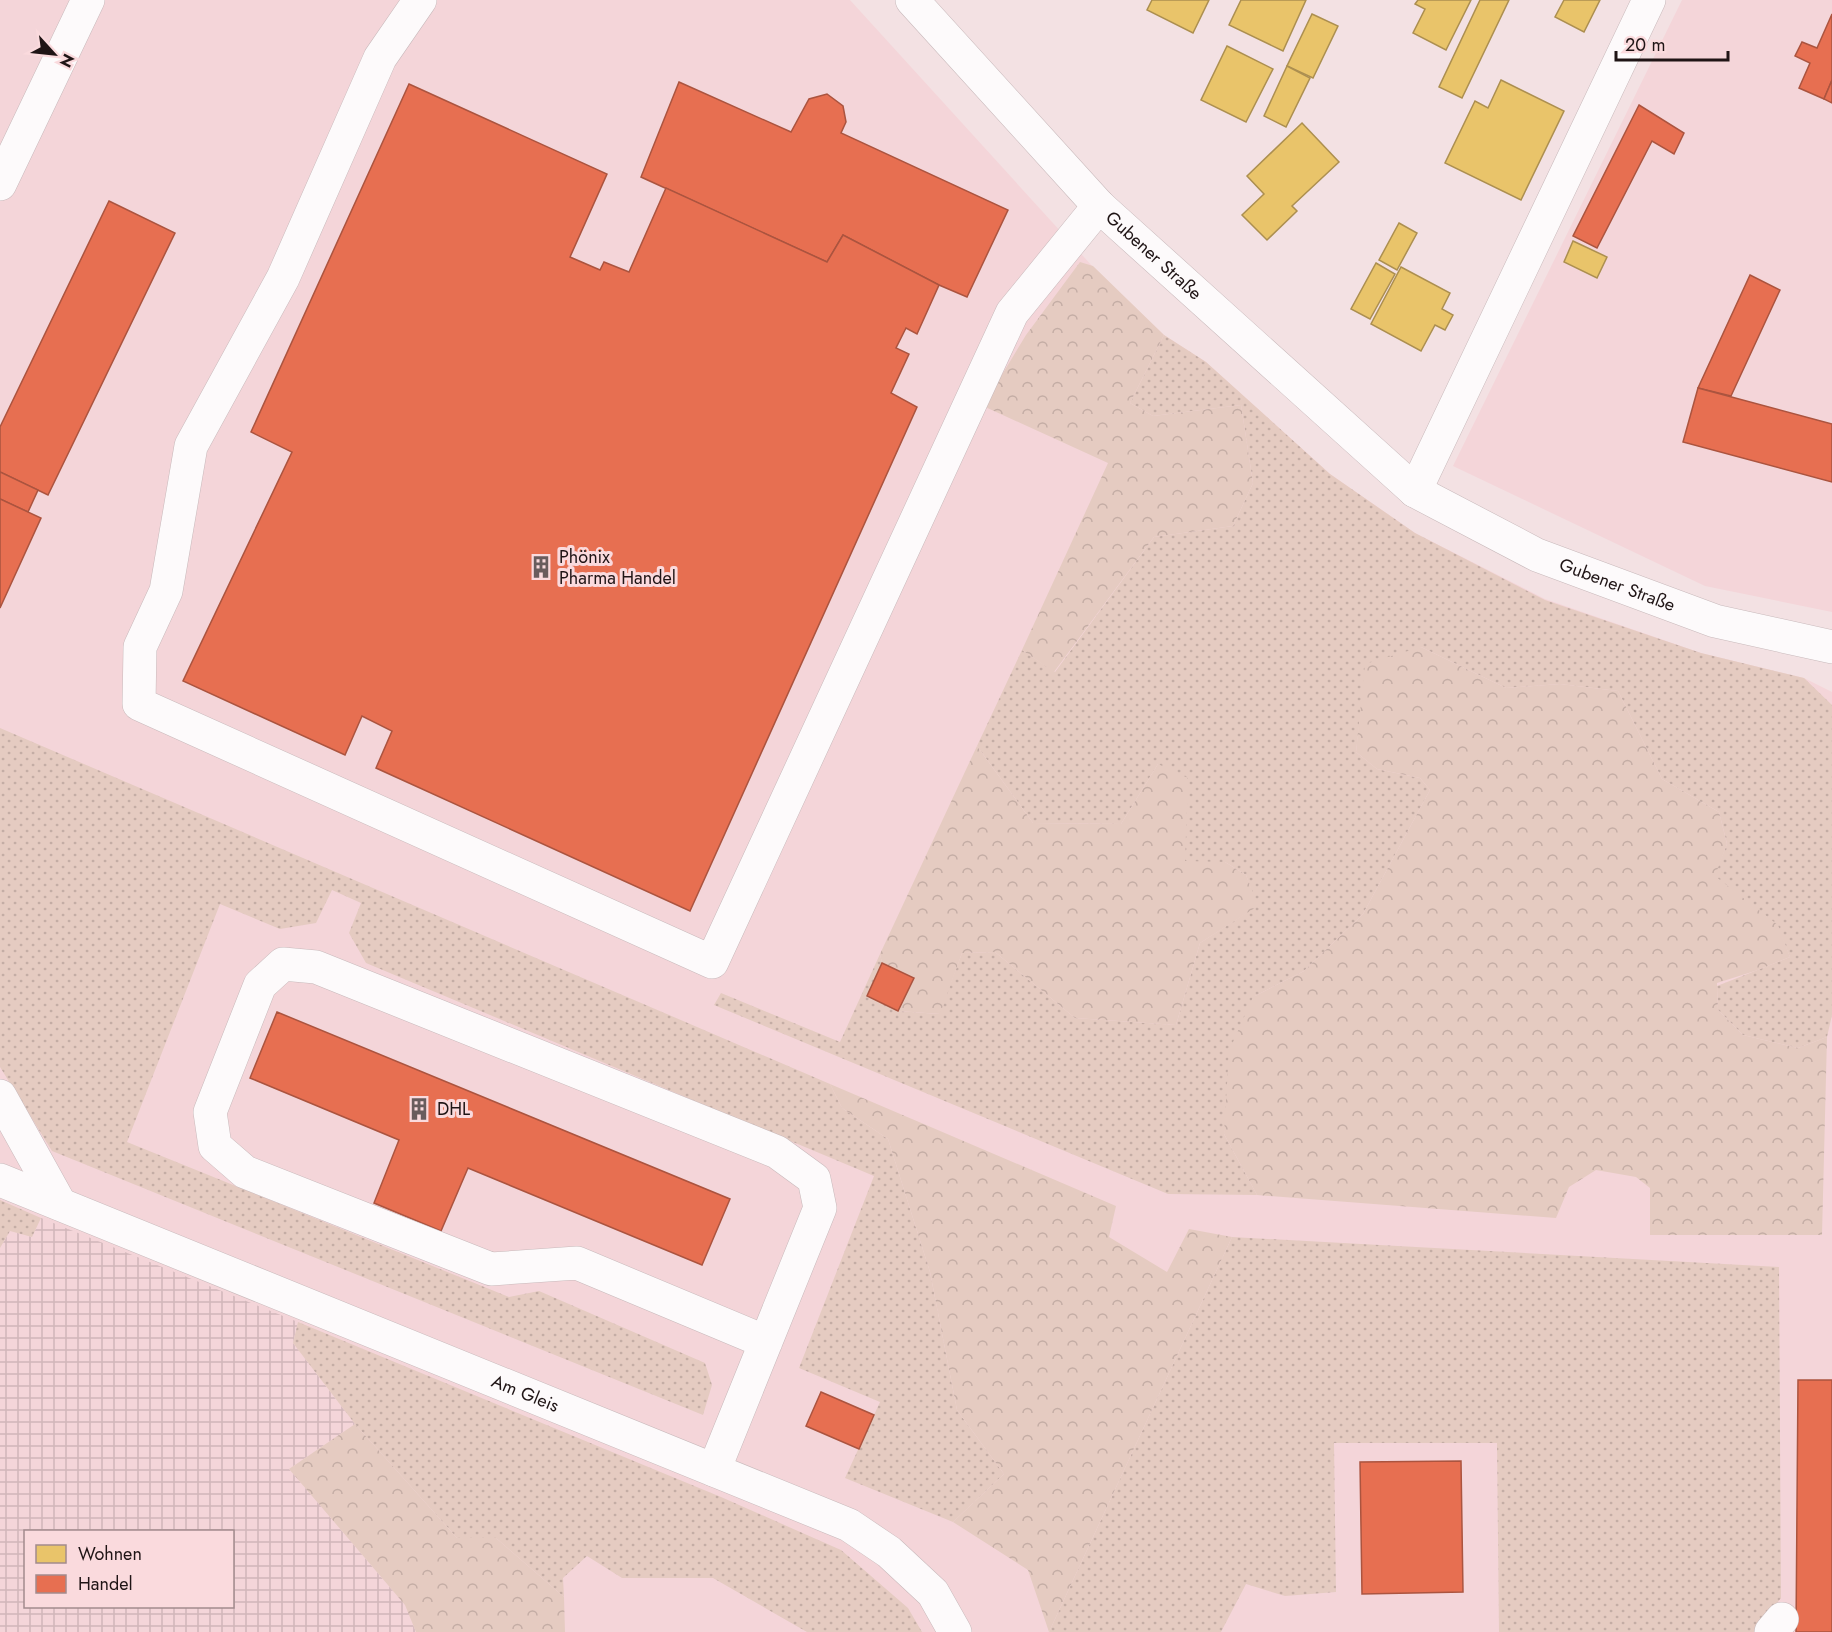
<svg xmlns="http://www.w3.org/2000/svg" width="1832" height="1632" font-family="Jost,sans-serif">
<defs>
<pattern id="industrial-grid" width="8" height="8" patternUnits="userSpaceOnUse" patternTransform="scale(1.5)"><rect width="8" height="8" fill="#f4d5d9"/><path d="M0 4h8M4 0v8" fill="none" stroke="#d1b6b9"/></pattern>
<pattern id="grass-dots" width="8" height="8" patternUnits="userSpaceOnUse" patternTransform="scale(1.5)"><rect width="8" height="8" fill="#e5cbc1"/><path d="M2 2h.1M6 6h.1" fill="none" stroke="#c4ada5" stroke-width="1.8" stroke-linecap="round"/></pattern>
<pattern id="forest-crowns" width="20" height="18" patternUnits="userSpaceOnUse" patternTransform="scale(1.5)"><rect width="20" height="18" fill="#e5cbc1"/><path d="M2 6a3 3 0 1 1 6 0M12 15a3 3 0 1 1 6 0" fill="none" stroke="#c4ada5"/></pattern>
</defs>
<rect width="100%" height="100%" fill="#f3e1e3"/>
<g fill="#f4d5d9" fill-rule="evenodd">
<path d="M 0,0 L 850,0 L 1093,267 L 1164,335 L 1206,362 L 1330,474 L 1415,533 L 1545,599 L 1701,653 L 1804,678 L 1832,692 L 1832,1632 L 0,1632 ZM 26,1532 L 232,1532 L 232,1606 L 26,1606 Z"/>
<path d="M 1682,0 L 1832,0 L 1832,612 L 1705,586 L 1453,466 Z"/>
</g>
<path fill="url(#industrial-grid)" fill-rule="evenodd" d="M 41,1218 L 298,1322 L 293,1343 L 355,1424 L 289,1469 L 405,1605 L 416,1632 L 0,1632 L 0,1248 L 10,1231 L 32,1237 ZM 26,1532 L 232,1532 L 232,1606 L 26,1606 Z"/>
<g fill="url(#grass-dots)">
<path d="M 1164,335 L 1206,362 L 1330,474 L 1415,533 L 1545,600 L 1701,653 L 1804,678 L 1832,705 L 1832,1015 L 1827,1037 L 1798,1048 L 1743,1035 L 1718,1010 L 1717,986 L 1790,957 L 1777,925 L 1714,876 L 1727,844 L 1719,812 L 1662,779 L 1618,691 L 1560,684 L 1506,688 L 1421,647 L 1361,710 L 1356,752 L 1377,769 L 1420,778 L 1430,790 L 1363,914 L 1304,971 L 1255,996 L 1224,1134 L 1257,1195 L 1168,1194 L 714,1005 L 721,993 L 840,1042 L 880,954 L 882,963 L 867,996 L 898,1011 L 939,1014 L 962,953 L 995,952 L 1075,1018 L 1176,1025 L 1200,943 L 1257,906 L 1246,875 L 1225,862 L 1185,862 L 1158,764 L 1121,824 L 1033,823 L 977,746 L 1022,650 L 1055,672 L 1154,537 L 1233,526 L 1253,483 L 1241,405 L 1153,416 L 1130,403 Z"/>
<path d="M 0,728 L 830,1084 L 842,1108 L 888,1139 L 930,1272 L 957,1410 L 1004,1474 L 953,1522 L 845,1478 L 880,1402 L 799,1368 L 874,1176 L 366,963 L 349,933 L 361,903 L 332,890 L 316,923 L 280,929 L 220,904 L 127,1142 L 509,1297 L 539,1291 L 705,1363 L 712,1385 L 703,1415 L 52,1151 L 0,1067 Z"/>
<path d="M 0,1200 L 41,1218 L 32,1237 L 10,1231 L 0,1248 Z"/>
<path d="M 1232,1237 L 1779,1267 L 1781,1598 L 1754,1632 L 1499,1632 L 1497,1443 L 1334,1443 L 1336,1592 L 1285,1596 L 1246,1584 L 1221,1632 L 1049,1632 Z"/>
<path d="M 298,1322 L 721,1497 L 841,1550 L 908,1608 L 922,1632 L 807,1632 L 713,1578 L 622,1578 L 587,1556 L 563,1578 L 564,1597 L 496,1538 L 457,1538 L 355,1424 L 293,1343 Z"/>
</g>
<g fill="url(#forest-crowns)">
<path d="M 1080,262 L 1093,266 L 1164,335 L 1130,403 L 1153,416 L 1241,405 L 1253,483 L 1233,526 L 1154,537 L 1054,672 L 1022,650 L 1108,463 L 983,406 L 1026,335 Z"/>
<path d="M 1421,647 L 1506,688 L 1560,684 L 1618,691 L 1662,779 L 1719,812 L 1727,844 L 1715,876 L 1778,925 L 1790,957 L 1755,971 L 1717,983 L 1718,1010 L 1743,1035 L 1798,1048 L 1827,1037 L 1822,1235 L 1650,1235 L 1650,1188 L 1636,1177 L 1596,1170 L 1569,1187 L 1556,1218 L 1257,1195 L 1224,1134 L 1229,1051 L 1253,997 L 1304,971 L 1363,914 L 1430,790 L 1420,778 L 1377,769 L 1356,752 L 1365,664 Z"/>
<path d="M 977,746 L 1033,823 L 1121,824 L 1158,764 L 1188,778 L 1185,861 L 1225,862 L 1246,875 L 1258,906 L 1200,943 L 1176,1025 L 1075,1018 L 995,952 L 962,953 L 940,1014 L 898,1011 L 914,978 L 882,963 L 880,954 Z"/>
<path d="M 830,1084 L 1116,1206 L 1109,1237 L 1167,1272 L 1189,1229 L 1232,1237 L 1049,1632 L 1028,1570 L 953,1522 L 1004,1474 L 957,1410 L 930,1272 L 888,1139 L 842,1108 Z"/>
<path d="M 355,1424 L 457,1538 L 496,1538 L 564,1597 L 565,1632 L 416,1632 L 405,1605 L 289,1469 Z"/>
</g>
<g fill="#e9c46a" stroke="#ac8f50" stroke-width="1.5">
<path d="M 1152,0 L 1209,0 L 1193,33 L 1147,10 Z"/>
<path d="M 1241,0 L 1306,0 L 1283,51 L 1229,25 Z"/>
<path d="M 1418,0 L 1471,0 L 1446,50 L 1413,33 L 1425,9 L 1415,4 Z"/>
<path d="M 1480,0 L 1509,0 L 1462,98 L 1439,87 Z"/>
<path d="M 1564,0 L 1600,0 L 1584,32 L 1555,17 Z"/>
<path d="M 1312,14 L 1338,26 L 1313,78 L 1287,66 Z"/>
<path d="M 1227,46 L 1273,69 L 1246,122 L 1201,100 Z"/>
<path d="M 1287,66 L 1310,78 L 1286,127 L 1264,116 Z"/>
<path d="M 1501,80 L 1564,111 L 1521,200 L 1445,163 L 1475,101 L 1488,108 Z"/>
<path d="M 1302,123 L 1339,162 L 1292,206 L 1297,211 L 1267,240 L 1242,215 L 1264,194 L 1247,176 Z"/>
<path d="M 1399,223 L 1417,233 L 1397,270 L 1379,260 Z"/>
<path d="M 1573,241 L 1607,257 L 1597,278 L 1564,262 Z"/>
<path d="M 1376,263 L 1395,274 L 1370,319 L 1351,309 Z"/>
<path d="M 1401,267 L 1450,293 L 1442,309 L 1453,315 L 1445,330 L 1435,325 L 1421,351 L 1371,324 Z"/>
</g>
<g fill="#e76f51" stroke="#ab543f" stroke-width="1.5">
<path d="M 1832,14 L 1832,80 L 1824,99 L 1799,88 L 1810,63 L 1795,56 L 1802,42 L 1817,48 Z"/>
<path d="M 1832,80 L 1832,103 L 1824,99 Z"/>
<path d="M 679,82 L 791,132 L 809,99 L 827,94 L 843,106 L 846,122 L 841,133 L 1008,210 L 967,297 L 939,285 L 843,235 L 827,262 L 641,177 Z"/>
<path d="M 409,84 L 607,174 L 570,257 L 600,270 L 604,262 L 629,272 L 666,188 L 827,262 L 843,235 L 939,285 L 917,334 L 906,328 L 896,348 L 909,354 L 891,393 L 917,407 L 690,911 L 376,768 L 392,731 L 362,716 L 345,755 L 183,681 L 292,452 L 251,432 Z"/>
<path d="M 1639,105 L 1684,133 L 1674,154 L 1652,141 L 1597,248 L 1573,236 Z"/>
<path d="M 109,201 L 175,233 L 48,495 L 0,472 L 0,427 Z"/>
<path d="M 1750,275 L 1780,290 L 1731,396 L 1698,388 Z"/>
<path d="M 1698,388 L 1832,424 L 1832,482 L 1683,442 Z"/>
<path d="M 0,472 L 38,490 L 28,512 L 0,499 Z"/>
<path d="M 0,499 L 41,518 L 0,608 Z"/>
<path d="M 882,963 L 914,978 L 898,1011 L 867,996 Z"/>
<path d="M 277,1012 L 730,1199 L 702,1265 L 468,1168 L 441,1231 L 374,1203 L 399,1140 L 250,1078 Z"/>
<path d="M 1798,1380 L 1832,1380 L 1832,1632 L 1796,1632 Z"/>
<path d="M 821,1392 L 874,1415 L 859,1449 L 806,1426 Z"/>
<path d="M 1461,1461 L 1463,1592 L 1362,1594 L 1360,1462 Z"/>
</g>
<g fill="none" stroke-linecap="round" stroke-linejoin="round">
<g stroke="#c8b9bb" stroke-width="34">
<g id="minor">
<path d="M 420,0 L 380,58 L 283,278 L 191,446 L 166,591 L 140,647 L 139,704 L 712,962 L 1012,313 L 1099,206"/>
<path id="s1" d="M 912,0 L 1099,206 L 1415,491 L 1537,555 L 1715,621 L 1832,647"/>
<path d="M 0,184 L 88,0"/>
<path d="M 1415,491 L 1649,0"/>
<path d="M 0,1096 L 60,1204"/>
<path id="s2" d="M 0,1180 L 849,1525 L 889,1552 L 933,1593 L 955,1632"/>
<path d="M 714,1470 L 820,1208 L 814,1179 L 777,1152 L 316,967 L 283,964 L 260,985 L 210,1112 L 215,1146 L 245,1172 L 491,1269 L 577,1263 L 766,1342"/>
<path d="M 1771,1632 L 1782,1619"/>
</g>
</g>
<use href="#minor" stroke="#fdfafb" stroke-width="33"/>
</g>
<defs>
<g id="building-bare" transform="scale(1.8)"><path d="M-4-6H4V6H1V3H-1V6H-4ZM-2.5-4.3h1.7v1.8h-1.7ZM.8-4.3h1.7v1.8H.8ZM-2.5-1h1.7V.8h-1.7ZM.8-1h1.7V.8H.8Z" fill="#695c5d" stroke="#fadadd" stroke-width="2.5" paint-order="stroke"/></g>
</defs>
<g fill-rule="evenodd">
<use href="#building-bare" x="541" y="567"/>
<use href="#building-bare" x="419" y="1109"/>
</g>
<g text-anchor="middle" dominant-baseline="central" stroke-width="6" stroke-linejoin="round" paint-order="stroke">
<g font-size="18" fill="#1f1415" stroke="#fadadd">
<text stroke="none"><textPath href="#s1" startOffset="352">Gubener Straße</textPath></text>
<text stroke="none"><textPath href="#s1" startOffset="927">Gubener Straße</textPath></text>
<text stroke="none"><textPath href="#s2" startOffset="567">Am Gleis</textPath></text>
</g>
<g font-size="18" fill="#1f1415" stroke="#fadadd" text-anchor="start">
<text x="559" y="557">Phönix<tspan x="559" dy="21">Pharma Handel</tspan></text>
<text x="437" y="1109">DHL</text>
</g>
</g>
<rect x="24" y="1530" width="210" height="78" fill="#fadadd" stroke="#a28b8d" stroke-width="1.5"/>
<rect x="36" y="1545" width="30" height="18" fill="#e9c46a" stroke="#a28b8d" stroke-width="1.5"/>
<text x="78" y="1560" font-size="18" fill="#1f1415">Wohnen</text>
<rect x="36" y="1575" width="30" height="18" fill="#e76f51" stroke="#a28b8d" stroke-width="1.5"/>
<text x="78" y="1590" font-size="18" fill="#1f1415">Handel</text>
<g transform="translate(54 54) rotate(117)" stroke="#fadadd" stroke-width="4.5" paint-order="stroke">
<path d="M0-4.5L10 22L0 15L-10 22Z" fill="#1f1415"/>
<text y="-9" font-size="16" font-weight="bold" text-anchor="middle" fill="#1f1415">N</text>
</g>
<path d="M1616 51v9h112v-9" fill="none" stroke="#1f1415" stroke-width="3"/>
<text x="1625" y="51" font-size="18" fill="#1f1415" stroke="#fadadd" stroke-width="4.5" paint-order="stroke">20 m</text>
</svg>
